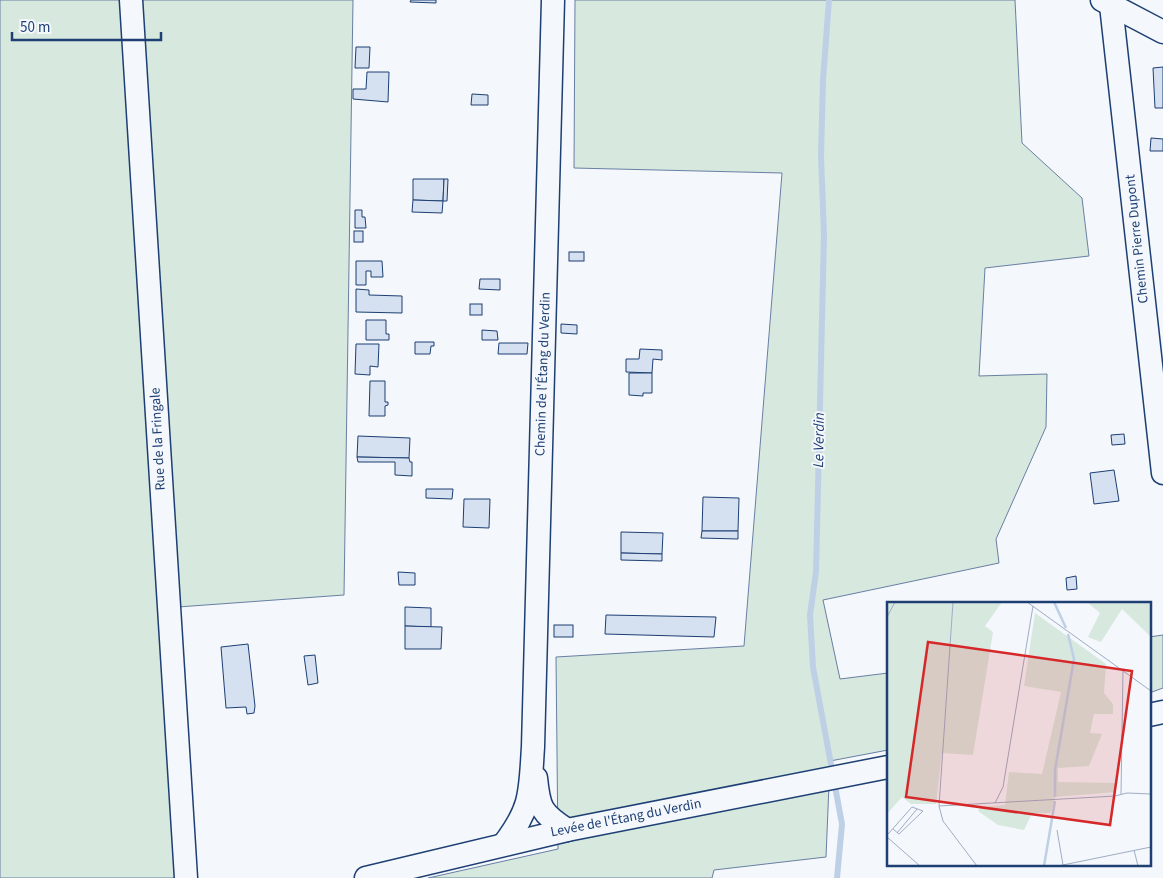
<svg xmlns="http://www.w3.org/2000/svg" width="1163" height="878" font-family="'Source Sans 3',sans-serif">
<rect width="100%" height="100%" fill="#f4f7fb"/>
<g fill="#d7e8df" stroke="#687fa3">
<path d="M 0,0 L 353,0 L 344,595 L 164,608 L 175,878 L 0,878 Z"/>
<path d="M 575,0 L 1015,0 L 1022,143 L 1082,198 L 1089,256 L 985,268 L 979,376 L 1047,374 L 1046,427 L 996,539 L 999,563 L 823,600 L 840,679 L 888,673 L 888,750 L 830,761 L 826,857 L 714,870 L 712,878 L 428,878 L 558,849 L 556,657 L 744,646 L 782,173 L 574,168 Z"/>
<path d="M 1163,635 L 1163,688 L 1149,693 L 1149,637 Z"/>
</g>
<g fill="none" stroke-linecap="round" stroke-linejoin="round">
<path stroke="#bed0e5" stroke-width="6" d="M 829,0 L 823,80 L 821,156 L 824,235 L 816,572 L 810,615 L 813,667 L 842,824 L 837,878"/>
</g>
<g fill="#d5e0f0" stroke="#1d3f73">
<path d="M 411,0 L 436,0 L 436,3 L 410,2 Z"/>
<path d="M 356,47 L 370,47 L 369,68 L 355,68 Z"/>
<path d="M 1163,67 L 1163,108 L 1155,108 L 1153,68 Z"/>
<path d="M 367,72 L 389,72 L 388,102 L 353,99 L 353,89 L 366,89 Z"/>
<path d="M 472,94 L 488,95 L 488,105 L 471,105 Z"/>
<path d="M 1151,138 L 1163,139 L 1163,151 L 1150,151 Z"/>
<path d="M 413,179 L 444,179 L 443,201 L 413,200 Z"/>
<path d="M 444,179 L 448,179 L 447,201 L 443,201 Z"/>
<path d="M 413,200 L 443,201 L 442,213 L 412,212 Z"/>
<path d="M 355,210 L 362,210 L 362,217 L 365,217 L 366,228 L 355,228 Z"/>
<rect x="354" y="231" width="9" height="11"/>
<rect x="569" y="252" width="15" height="9"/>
<path d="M 356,261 L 382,261 L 383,277 L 371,277 L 371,271 L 366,271 L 366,285 L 356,285 Z"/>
<path d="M 480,279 L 500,279 L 500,290 L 479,289 Z"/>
<path d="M 356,289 L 369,290 L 369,295 L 402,296 L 402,313 L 356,312 Z"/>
<rect x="470" y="304" width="12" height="11"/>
<path d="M 366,320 L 386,320 L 386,334 L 389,334 L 389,340 L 366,340 Z"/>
<path d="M 561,324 L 577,325 L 577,334 L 561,333 Z"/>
<path d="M 482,330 L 497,331 L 498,340 L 482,340 Z"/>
<path d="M 415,342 L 434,342 L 434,346 L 431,346 L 430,354 L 415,354 Z"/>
<path d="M 499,343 L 528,343 L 527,354 L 498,354 Z"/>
<path d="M 356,344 L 379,344 L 378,367 L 370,366 L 370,375 L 355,374 Z"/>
<path d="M 640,349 L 662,350 L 662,360 L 653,359 L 652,373 L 626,372 L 626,359 L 639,359 Z"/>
<path d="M 629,373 L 652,373 L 652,393 L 643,393 L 643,396 L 629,395 Z"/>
<path d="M 370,381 L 385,381 L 385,402 L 388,402 L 388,405 L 385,406 L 385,416 L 369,416 Z"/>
<path d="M 1124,434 L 1125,444 L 1112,445 L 1111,435 Z"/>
<path d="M 358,436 L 410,438 L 409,458 L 357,457 Z"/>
<path d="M 357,457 L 409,458 L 410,462 L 412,462 L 412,476 L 395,475 L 395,462 L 358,462 Z"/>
<path d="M 1114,470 L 1119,501 L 1094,504 L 1090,473 Z"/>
<path d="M 426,489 L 453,489 L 452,499 L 426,498 Z"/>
<path d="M 703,497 L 739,498 L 738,531 L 702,531 Z"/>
<path d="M 464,499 L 490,499 L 489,528 L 463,527 Z"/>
<path d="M 702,531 L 738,531 L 738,539 L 701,538 Z"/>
<path d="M 621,532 L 663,533 L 662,554 L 621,553 Z"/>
<path d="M 621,553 L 662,554 L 662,561 L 621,560 Z"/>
<path d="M 398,572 L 415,573 L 415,585 L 399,585 Z"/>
<path d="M 1076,576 L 1077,589 L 1067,590 L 1066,578 Z"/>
<path d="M 405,607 L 431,608 L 431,627 L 405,626 Z"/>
<path d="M 606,615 L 716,617 L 714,637 L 605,634 Z"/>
<rect x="554" y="625" width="19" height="12"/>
<path d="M 405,626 L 442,627 L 441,649 L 405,649 Z"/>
<path d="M 248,644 L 255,706 L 254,713 L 247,714 L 246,707 L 226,708 L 221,647 Z"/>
<path d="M 315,655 L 318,683 L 308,685 L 304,656 Z"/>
</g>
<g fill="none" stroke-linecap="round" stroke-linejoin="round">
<g stroke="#1d3f73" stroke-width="25">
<g id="minor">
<path d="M 131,0 L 186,878"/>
<path d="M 1102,0 L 1163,32"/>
<path d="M 1111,5 L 1163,473"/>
<path d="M 1149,715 L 1163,712"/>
<path d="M 536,778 C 539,808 541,813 567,830"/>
<path d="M 504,844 C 532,807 530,792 533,747 L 553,0"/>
<path d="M 366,878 L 567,830 L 888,767"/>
</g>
</g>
<use href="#minor" stroke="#f4f7fb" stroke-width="22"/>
</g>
<g text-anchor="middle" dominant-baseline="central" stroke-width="4" stroke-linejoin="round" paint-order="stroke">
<g font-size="14" fill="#1d3f73" stroke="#f4f7fb">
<text transform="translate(1137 239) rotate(-96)">Chemin Pierre Dupont</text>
<text transform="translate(543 374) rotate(-88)">Chemin de l'Étang du Verdin</text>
<text transform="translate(158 439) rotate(-93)">Rue de la Fringale</text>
<text transform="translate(626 818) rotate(-11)">Levée de l'Étang du Verdin</text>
</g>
<g font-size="15" font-style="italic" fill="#1d3f73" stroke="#f4f7fb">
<text transform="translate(819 440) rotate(-89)">Le Verdin</text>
</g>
</g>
<g transform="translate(887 602)">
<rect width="264" height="264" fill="#f4f7fb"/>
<path d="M 0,0 L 115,0 L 98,24 L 106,30 L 86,153 L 55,151 L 49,202 L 24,202 L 15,195 L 0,212 ZM 200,0 L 264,0 L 264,35 L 235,7 L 214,40 L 201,35 L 213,11 ZM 148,11 L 219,62 L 217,91 L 226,102 L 226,112 L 207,112 L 203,131 L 215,132 L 202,164 L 171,166 L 171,180 L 229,181 L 229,190 L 168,195 L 164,211 L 145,211 L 137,228 L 111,223 L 91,209 L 94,205 L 118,203 L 122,170 L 155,172 L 174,90 L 137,84 Z" fill="#d7e8df"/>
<path fill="none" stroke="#bed0e5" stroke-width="2.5" d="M 167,0 L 179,26M 168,195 L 168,168 L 187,57 L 181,32M 157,264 L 168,199"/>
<path fill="none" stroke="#9eadc5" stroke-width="1" d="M 66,0 L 52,204 L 56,219 L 90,264M 140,0 L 264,89M 0,15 L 8,0M 234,192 L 236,69M 108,201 L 116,185 L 146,4M 52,204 L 228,194 L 240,191 L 264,192M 170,228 L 176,263M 10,231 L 30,207M 0,233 L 2,231 L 25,205 L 36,209 L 12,232 L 6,227M 0,235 L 33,264M 247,248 L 251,264M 171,264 L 264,245"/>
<path fill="#d62828" fill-opacity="0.15" stroke="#d62828" stroke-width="2.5" d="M 41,40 L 245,69 L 223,223 L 19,195 Z"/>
<rect width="264" height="264" fill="none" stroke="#1d3f73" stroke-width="2.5"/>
</g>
<path d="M12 32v8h149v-8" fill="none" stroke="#1d3f73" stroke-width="2.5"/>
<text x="20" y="32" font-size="15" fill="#1d3f73" stroke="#f4f7fb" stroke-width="4" paint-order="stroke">50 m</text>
</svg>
